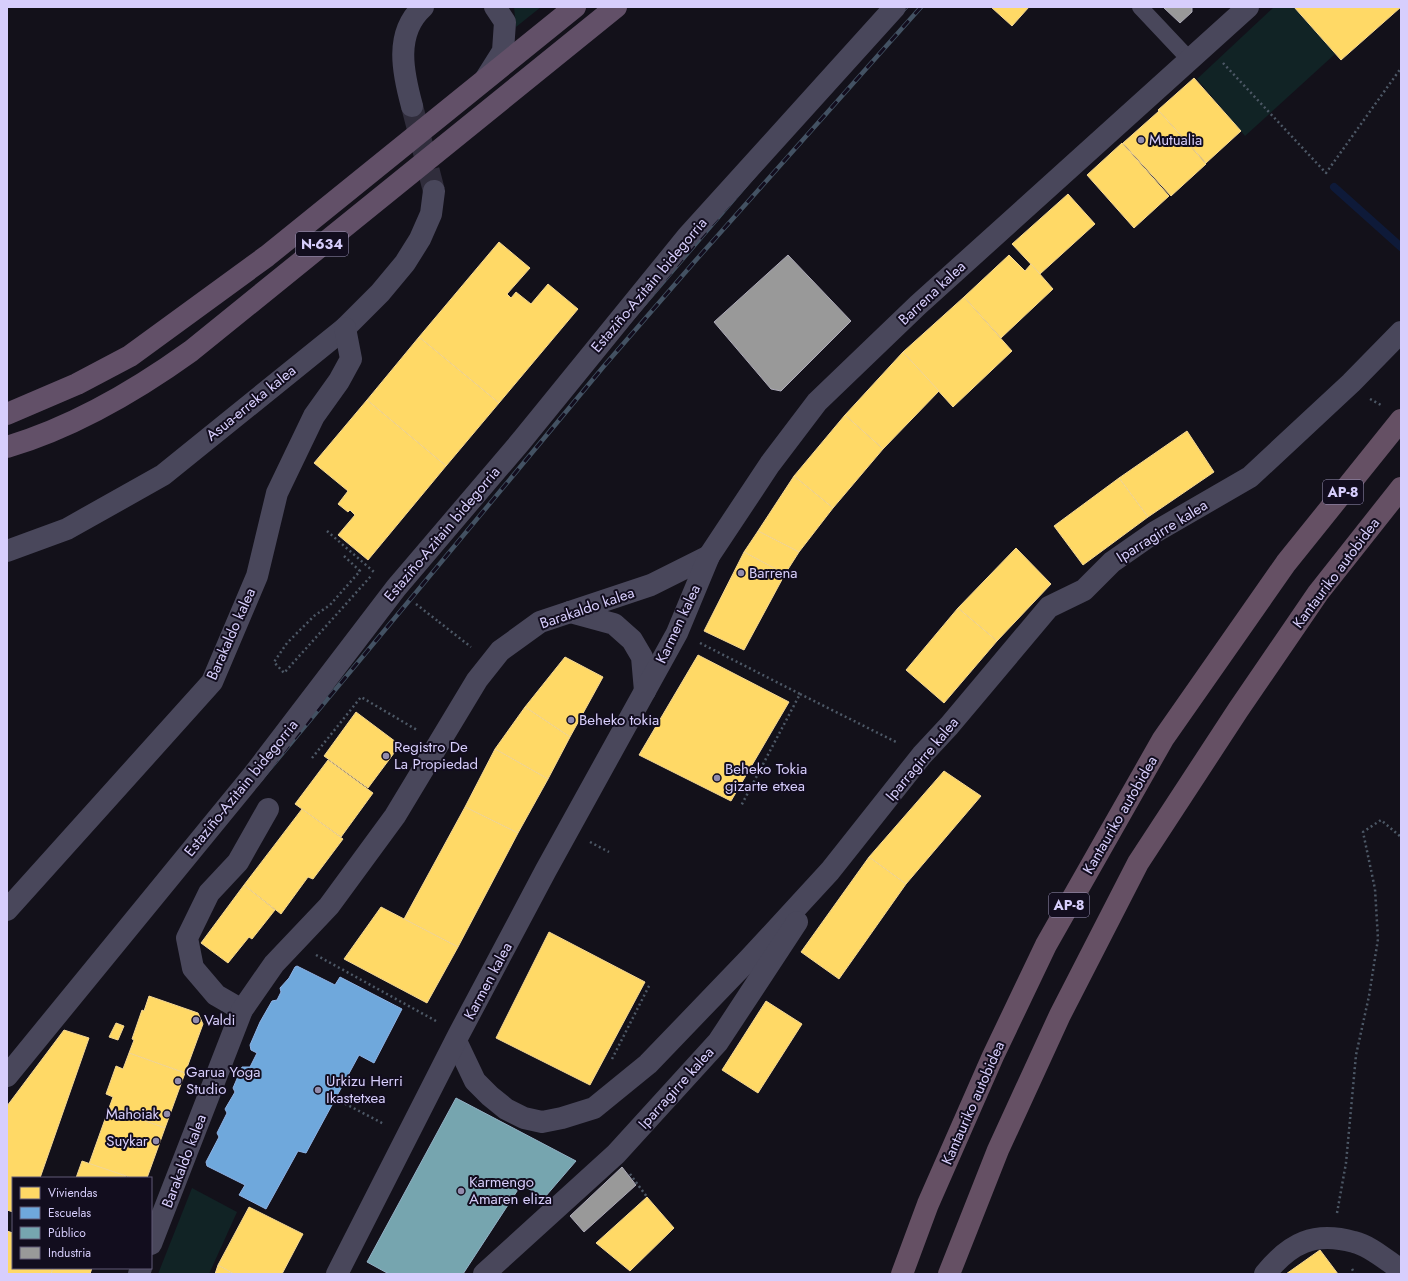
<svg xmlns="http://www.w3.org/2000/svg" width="1408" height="1281" font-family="Jost,sans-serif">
<rect width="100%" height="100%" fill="#13111a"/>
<g fill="#112325">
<path d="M 514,7 L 541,7 L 516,27 Z"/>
<path d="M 1274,7 L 1294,7 L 1335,54 L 1245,136 L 1197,79 Z"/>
<path d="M 192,1188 L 237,1212 L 209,1274 L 158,1274 Z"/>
</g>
<g fill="#ffd966" stroke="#f3d693">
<path d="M 991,7 L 1029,7 L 1012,26 Z"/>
<path d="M 1294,7 L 1401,7 L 1341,60 Z"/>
<path d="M 1194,78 L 1241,131 L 1206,163 L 1158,110 Z"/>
<path d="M 1159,111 L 1206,164 L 1171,196 L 1123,143 Z"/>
<path d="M 1122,143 L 1169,196 L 1134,228 L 1087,175 Z"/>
<path d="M 1068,194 L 1095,224 L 1040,274 L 1012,244 Z"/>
<path d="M 499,242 L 530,268 L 507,294 L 511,298 L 516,292 L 531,304 L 548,284 L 578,309 L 499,403 L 419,337 Z"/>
<path d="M 1009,255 L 1025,271 L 1031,264 L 1053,289 L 1001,338 L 964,297 Z"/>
<path d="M 964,297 L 1012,351 L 953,407 L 903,352 Z"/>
<path d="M 419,337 L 499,403 L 446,466 L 367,400 Z"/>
<path d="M 903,352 L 939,391 L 883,449 L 845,415 Z"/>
<path d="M 367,400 L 446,466 L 368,560 L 338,535 L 355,515 L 350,510 L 348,512 L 338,504 L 348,491 L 314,463 Z"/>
<path d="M 845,415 L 883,449 L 833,508 L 794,476 Z"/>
<path d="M 1187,431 L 1214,472 L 1148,517 L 1119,478 Z"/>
<path d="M 794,476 L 833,508 L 799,552 L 758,531 Z"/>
<path d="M 1119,478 L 1148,517 L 1083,565 L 1054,526 Z"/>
<path d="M 758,531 L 799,552 L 785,574 L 744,552 Z"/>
<path d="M 1016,548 L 1051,584 L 997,641 L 958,608 Z"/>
<path d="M 744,552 L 785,574 L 744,650 L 704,631 Z"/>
<path d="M 958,608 L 997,641 L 944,703 L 906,670 Z"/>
<path d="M 698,655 L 789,702 L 731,801 L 639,755 Z"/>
<path d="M 565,657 L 603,677 L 570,737 L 525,707 Z"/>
<path d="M 525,707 L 570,737 L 548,779 L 495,749 Z"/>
<path d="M 356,712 L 400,745 L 368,788 L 324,756 Z"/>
<path d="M 495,749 L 548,779 L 518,833 L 465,807 Z"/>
<path d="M 328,760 L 373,793 L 341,837 L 295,804 Z"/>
<path d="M 944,771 L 981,796 L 906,884 L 869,857 Z"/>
<path d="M 465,807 L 518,833 L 458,947 L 404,919 Z"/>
<path d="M 302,809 L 343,839 L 313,879 L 308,877 L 281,914 L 244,885 Z"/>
<path d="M 869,857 L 906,884 L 839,979 L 801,952 Z"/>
<path d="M 244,885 L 275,910 L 252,939 L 249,937 L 228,963 L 201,943 Z"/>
<path d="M 381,907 L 458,947 L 427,1003 L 344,959 Z"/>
<path d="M 549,932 L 645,982 L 590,1085 L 496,1038 Z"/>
<path d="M 149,996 L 198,1013 L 203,1024 L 185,1073 L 129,1053 L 134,1040 L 132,1039 L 142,1010 L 144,1011 Z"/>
<path d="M 766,1001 L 802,1024 L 758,1093 L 722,1070 Z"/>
<path d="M 116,1023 L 124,1026 L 118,1040 L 109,1037 Z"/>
<path d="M 64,1030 L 89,1038 L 40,1178 L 13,1178 L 13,1212 L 7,1210 L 7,1106 Z"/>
<path d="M 129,1053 L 185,1073 L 165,1128 L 109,1108 L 113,1097 L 106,1094 L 116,1066 L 123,1069 Z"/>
<path d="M 109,1108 L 165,1128 L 147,1178 L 132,1178 L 89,1164 Z"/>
<path d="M 82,1161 L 126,1176 L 125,1178 L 76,1178 Z"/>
<path d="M 647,1197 L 674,1228 L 630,1271 L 596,1243 Z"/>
<path d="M 249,1207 L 303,1234 L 282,1274 L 234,1274 L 218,1265 Z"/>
<path d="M 7,1231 L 13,1233 L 13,1268 L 53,1268 L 51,1274 L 7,1274 Z"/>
<path d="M 1320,1250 L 1338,1274 L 1286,1274 Z"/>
<path d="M 218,1265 L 234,1274 L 215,1274 Z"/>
<path d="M 53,1268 L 92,1268 L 90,1274 L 51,1274 Z"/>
</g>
<path fill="#6fa8dc" stroke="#8eb3e6" d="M 297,966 L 335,985 L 340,977 L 402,1009 L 374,1063 L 359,1055 L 306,1153 L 298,1151 L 266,1209 L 239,1195 L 245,1185 L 207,1166 L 206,1162 L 219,1137 L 217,1133 L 227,1113 L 225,1109 L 235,1092 L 233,1088 L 242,1067 L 250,1067 L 257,1053 L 251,1050 L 250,1045 L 260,1022 L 272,1001 L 277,1000 L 281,992 L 280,988 L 289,978 L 295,967 Z"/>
<path fill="#76a5af" stroke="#93b1c6" d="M 456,1098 L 576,1161 L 545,1197 L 521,1185 L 463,1274 L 389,1274 L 367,1262 Z"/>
<g fill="#999" stroke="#aca9b7">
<path d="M 1163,7 L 1192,7 L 1192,12 L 1180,23 Z"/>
<path d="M 788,255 L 851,321 L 781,391 L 771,389 L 714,322 Z"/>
<path d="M 622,1167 L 636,1185 L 584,1232 L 570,1216 Z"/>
</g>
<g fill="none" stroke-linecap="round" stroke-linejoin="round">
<path stroke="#0e1a39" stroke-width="8" d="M 1334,187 L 1401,247"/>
<path stroke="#302d3c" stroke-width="22" stroke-dasharray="22 11" stroke-linecap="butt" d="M 412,106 L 434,191"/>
<g stroke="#4d5866" stroke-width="2.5" stroke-dasharray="2 3" stroke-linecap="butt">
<path d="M 1223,63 L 1326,173 L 1401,68"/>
<path d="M 1370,399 L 1381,405"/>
<path d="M 327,531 L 374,572"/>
<path d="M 344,556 L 360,571 L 330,605 L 314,616 L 287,643 L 274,662 L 284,673 L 371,576"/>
<path d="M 439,622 L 471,647"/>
<path d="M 700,643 L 800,694 L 741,806"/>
<path d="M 800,694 L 898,743"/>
<path d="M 312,758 L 361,697 L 417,730"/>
<path d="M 590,842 L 609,852"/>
<path d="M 316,955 L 436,1021"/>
<path d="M 612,1059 L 650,984"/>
<path d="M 336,1099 L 384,1124"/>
<path d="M 630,1174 L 647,1197"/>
<path d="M 1337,1213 L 1346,1163 L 1356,1055 L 1369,996 L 1378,939 L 1375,889 L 1363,832 L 1381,820 L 1401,837"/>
<path d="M 1352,1269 L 1355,1274"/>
</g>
<path stroke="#49475b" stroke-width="16" d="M 1140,7 L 1189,59"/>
<g stroke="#49475b" stroke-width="22">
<path d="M 7,551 L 67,529 L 163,475 L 345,328 L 380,293 L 405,263 L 420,239 L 431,214 L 434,191"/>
<path d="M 7,910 L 212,682 L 257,576 L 277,493 L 314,416 L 339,381 L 351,359 L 345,328"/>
<path d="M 242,1010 L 216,995 L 193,968 L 187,938 L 209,893 L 238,862 L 268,809"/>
<path d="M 456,1041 L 475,1081 L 490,1096 L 506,1109 L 524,1118 L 542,1122 L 562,1118 L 594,1108 L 648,1064 L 749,959 L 830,871 L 922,755 L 949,726 L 1049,607 L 1084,590 L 1112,562 L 1155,532 L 1250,477 L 1351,383 L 1401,332"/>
<path d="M 484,1274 L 616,1154 L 718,1042 L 797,922"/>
<path d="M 1265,1274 C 1290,1243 1314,1231 1354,1242 C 1371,1246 1387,1261 1401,1270"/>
</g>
<g stroke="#49475b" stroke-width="22">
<path d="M 486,78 L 503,51 L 505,22 L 495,7"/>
<path d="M 412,106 C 403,73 394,33 423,7"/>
<path d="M 570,612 L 614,624 L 632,640 L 642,657 L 645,691"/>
<path d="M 151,1244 L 242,1010 L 274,964 L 329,906 L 395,816 L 477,680 L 500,651 L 540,622 L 651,585 L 709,556"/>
<path d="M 139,1274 L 141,1268"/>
<path d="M 337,1274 L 459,1034 L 546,870 L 677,633 L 709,556 L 770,464 L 817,402 L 918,305 L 1248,7"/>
</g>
<g stroke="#625068" stroke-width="22">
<path d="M 7,414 L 77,384 L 130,356 L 267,256 L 575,7"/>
<path d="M 7,447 C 74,427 134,392 191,351 L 616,7"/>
</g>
<g stroke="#655064" stroke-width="22">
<path d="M 902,1274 L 928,1204 L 993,1056 L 1046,945 L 1163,739 L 1286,563 L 1401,420"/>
<path d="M 949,1274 L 998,1150 L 1060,1015 L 1138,863 L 1238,710 L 1318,593 L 1401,488"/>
</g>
<g stroke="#435263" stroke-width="4.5">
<g id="rail">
<path d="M 7,1067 L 67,990 L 503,469 L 799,123 L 906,7"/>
<path d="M 7,1085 L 76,997 L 276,761 L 604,366 L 696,260 L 921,7"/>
</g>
</g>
<use href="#rail" stroke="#120d1e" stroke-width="3" stroke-dasharray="9" stroke-linecap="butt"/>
<path stroke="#4d5866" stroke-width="2.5" stroke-dasharray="2 3" stroke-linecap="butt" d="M 416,604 L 439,622"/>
<path stroke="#49475b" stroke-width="22" d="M 7,1076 L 254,774 L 396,588 L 522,440 L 687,237 L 895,7"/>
</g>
<g fill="#928cad" stroke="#120d1e" stroke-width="1.5">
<circle cx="1141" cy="140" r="4"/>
<circle cx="741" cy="573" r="4"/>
<circle cx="571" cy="720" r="4"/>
<circle cx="386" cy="756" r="4"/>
<circle cx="717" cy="778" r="4"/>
<circle cx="196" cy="1020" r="4"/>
<circle cx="178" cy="1081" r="4"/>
<circle cx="318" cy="1090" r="4"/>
<circle cx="167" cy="1114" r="4"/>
<circle cx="156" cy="1141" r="4"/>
<circle cx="461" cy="1191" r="4"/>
</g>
<g text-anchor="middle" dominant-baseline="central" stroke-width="4" stroke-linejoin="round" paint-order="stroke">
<g fill="#120d1e" stroke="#9c94b9" stroke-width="1">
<rect x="296" y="232" width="52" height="24" rx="3"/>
<rect x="1323" y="480" width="40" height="24" rx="3"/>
<rect x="1049" y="893" width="40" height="24" rx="3"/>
</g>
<g font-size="14" font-weight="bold" fill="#d7cefc">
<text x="322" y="244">N-634</text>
<text x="1343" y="492">AP-8</text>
<text x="1069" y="905">AP-8</text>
</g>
<g font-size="15" fill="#d7cefc" stroke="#120d1e" text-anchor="start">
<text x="1149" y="140">Mutualia</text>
<text x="749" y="573">Barrena</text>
<text x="579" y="720">Beheko tokia</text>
<text x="394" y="747">Registro De<tspan x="394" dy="17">La Propiedad</tspan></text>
<text x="725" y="769">Beheko Tokia<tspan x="725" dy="17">gizarte etxea</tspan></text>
<text x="204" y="1020">Valdi</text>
<text x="186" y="1072">Garua Yoga<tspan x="186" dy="17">Studio</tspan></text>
<text x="326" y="1081">Urkizu Herri<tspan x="326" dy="17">Ikastetxea</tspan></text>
<text x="159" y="1114" text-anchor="end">Mahoiak</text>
<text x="148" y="1141" text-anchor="end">Suykar</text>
<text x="469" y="1182">Karmengo<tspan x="469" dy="17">Amaren eliza</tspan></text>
</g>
<g font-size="15" fill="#d7cefc" stroke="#120d1e">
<text transform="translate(649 285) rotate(-50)">Estaziño-Azitain bidegorria</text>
<text transform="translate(932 293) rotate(-43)">Barrena kalea</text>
<text transform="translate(251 403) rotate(-39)">Asua-erreka kalea</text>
<text transform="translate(1162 531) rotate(-32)">Iparragirre kalea</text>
<text transform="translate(442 534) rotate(-50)">Estaziño-Azitain bidegorria</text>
<text transform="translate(1336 573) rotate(-53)">Kantauriko autobidea</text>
<text transform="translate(587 608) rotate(-19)">Barakaldo kalea</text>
<text transform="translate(678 624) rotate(-65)">Karmen kalea</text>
<text transform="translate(231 634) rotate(-66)">Barakaldo kalea</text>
<text transform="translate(922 759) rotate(-50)">Iparragirre kalea</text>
<text transform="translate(241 788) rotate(-51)">Estaziño-Azitain bidegorria</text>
<text transform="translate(1120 815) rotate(-60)">Kantauriko autobidea</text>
<text transform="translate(488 981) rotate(-62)">Karmen kalea</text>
<text transform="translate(676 1088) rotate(-48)">Iparragirre kalea</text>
<text transform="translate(973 1103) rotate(-66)">Kantauriko autobidea</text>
<text transform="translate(184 1161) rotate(-69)">Barakaldo kalea</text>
</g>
</g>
<rect width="1408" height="1281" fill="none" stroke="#d7cefc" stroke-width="16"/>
<rect x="12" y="1177" width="140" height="92" fill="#120d1e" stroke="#615a77"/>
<rect x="20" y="1187" width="20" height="12" fill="#ffd966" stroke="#615a77"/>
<text x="48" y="1197" font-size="12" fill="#d7cefc">Viviendas</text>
<rect x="20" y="1207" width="20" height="12" fill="#6fa8dc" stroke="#615a77"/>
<text x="48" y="1217" font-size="12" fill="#d7cefc">Escuelas</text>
<rect x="20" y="1227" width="20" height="12" fill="#76a5af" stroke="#615a77"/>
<text x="48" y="1237" font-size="12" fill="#d7cefc">Público</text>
<rect x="20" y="1247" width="20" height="12" fill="#999999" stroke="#615a77"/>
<text x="48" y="1257" font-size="12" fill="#d7cefc">Industria</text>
</svg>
